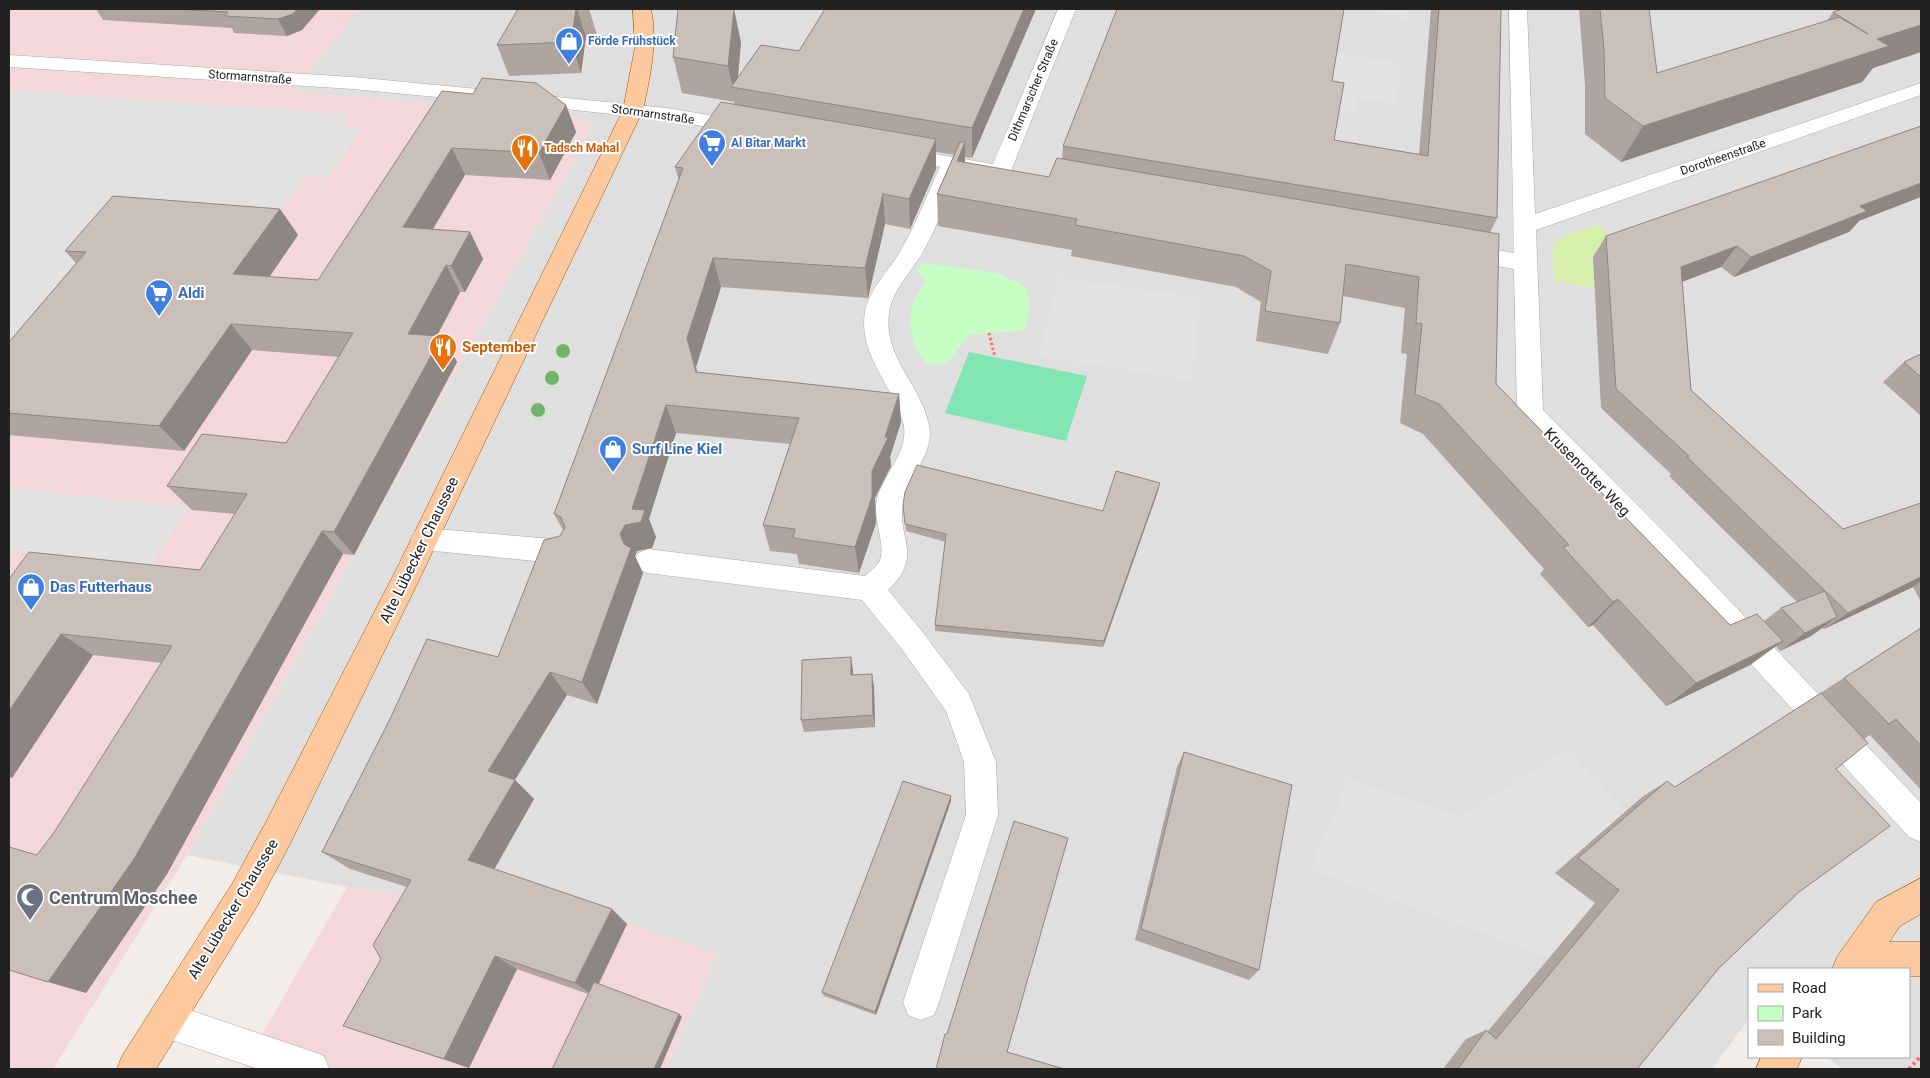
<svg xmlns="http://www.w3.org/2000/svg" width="1930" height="1078" font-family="Roboto,sans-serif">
<rect width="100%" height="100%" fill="#f2ede8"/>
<path fill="#e0dfdf" d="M 359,9 L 1921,9 L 1921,1069 L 1842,1069 L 1827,1057 L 1909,1057 L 1909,969 L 1749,969 L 1749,1019 L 1712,1069 L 666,1069 L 717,954 L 518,911 L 347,887 L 187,855 L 592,127 L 570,115 L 294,92 Z"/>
<g fill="#f4d7da">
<path d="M 9,9 L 359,9 L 295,92 L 570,115 L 592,127 L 187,855 L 53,1069 L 9,1069 Z"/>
<path d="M 347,887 L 518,911 L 531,890 L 717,954 L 666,1069 L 242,1069 Z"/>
</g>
<path fill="#d6efab" d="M 1598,225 L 1623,247 L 1604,254 L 1595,253 L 1589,261 L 1593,265 L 1594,288 L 1554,281 L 1553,246 L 1562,237 Z"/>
<path fill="#c7fec4" d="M 922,263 L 997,273 L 1025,286 L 1030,302 L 1025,330 L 969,335 L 947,363 L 927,364 C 912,350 908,326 912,306 C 914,298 922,289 926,282 L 917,270 Z"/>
<path fill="#81e6b1" d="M 969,352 L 1087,376 L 1066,441 L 945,413 Z"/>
<g fill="#e2e2e2">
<path d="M 1378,9 L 1409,9 L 1408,19 L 1377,14 Z"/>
<path d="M 1333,52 L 1400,64 L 1397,104 L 1358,98 L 1356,114 L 1310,107 Z"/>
<path d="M 9,90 L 349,114 L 341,126 L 363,128 L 327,178 L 307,176 L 271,224 L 9,401 Z"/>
<path d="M 1058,277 L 1201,298 L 1191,380 L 1039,356 Z"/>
<path d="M 9,488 L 189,507 L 149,567 L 9,551 Z"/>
<path d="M 1565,751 L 1626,811 L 1555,872 L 1595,903 L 1549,958 L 1310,869 L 1349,779 L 1461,816 Z"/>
</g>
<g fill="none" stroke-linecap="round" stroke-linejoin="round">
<g stroke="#a9a9a9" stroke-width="1">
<g id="minor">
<path d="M 1058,9 L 1076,9 L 1011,171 L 1007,176 L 1000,178 L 959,171 C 947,197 938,225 924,250 C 913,270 892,290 889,313 C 883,357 921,385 929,425 C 935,452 910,474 904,499 C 894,537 926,554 888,590 L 921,630 L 969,694 L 996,762 L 998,815 L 939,1002 L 934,1015 L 921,1020 L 908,1015 L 903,1002 L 966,815 L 964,762 L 946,711 L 901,648 L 862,600 L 648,573 L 638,569 L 634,561 L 638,553 L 648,549 L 865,576 C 869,572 878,566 880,560 C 886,543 872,519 877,499 C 883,474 911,450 903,422 C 892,384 858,355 865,312 C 869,289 890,270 901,250 C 916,224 927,195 940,167 L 893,159 L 890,154 L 893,149 L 900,148 L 993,164 Z"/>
<path d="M 1509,9 L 1527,9 L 1535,214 L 1921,83 L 1921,95 L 1536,230 L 1543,410 L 1677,545 L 1921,803 L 1921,842 L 1909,837 L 1657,561 L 1521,420 L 1517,413 L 1514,269 L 1461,260 L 1453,257 L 1450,252 L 1453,247 L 1461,244 L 1514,253 Z"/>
<path d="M 9,55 L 353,77 L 478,89 L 485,91 L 488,95 L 485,99 L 478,101 L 353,89 L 9,67 Z"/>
<path d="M 526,94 L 667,108 L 744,121 L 751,123 L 754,127 L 751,131 L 744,133 L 667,120 L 519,104 L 516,100 L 519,96 Z"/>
<path d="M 425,528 L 564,540 L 574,544 L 578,552 L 574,560 L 564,564 L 425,550 L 415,547 L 411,539 L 415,531 Z"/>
<path d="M 166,1002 L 311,1051 L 324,1056 L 329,1069 L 258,1069 L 166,1038 L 153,1033 L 148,1020 L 153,1007 Z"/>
</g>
</g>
<g stroke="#9f5400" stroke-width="1">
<g id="major">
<path d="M 633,9 L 651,9 C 658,43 650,76 643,110 L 419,580 L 290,844 L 256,908 L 156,1069 L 117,1069 L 122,1056 L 232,884 L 266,822 L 395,572 L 623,110 L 635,47 Z"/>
<path d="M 1921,878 L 1921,914 L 1900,926 L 1889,942 L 1921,942 L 1921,976 L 1909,976 L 1909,969 L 1832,969 L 1837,957 L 1876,902 Z"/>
<path d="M 1761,1057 L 1802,1057 L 1797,1069 L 1756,1069 Z"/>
</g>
</g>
<path stroke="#ff6c72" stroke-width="3" stroke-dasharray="2.5 2.5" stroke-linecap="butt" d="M 989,333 L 995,357"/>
<path stroke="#ff6c72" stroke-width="4" stroke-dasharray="3 3" stroke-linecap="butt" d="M 1909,1069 L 1921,1056"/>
<use href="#minor" fill="#fff" fill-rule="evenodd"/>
<use href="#major" fill="#ffc9a0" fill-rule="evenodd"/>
</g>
<g fill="#73b46b">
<circle cx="563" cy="351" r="7"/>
<circle cx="552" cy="378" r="7"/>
<circle cx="538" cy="410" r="7"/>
</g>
<g fill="#afa4a0">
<path d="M 96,9 L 320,9 L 302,30 L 287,36 L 234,33 L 232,28 L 103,20 Z"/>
<path d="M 518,9 L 589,9 L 598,38 L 586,37 L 581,73 L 509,76 L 497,45 Z"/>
<path d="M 1036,9 L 972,158 L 965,157 L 965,163 L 1049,177 L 1062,159 L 1063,146 L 1332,81 L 1334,140 L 1419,154 L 1431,9 L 1501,9 L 1497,218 L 1490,233 L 1496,384 L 1730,625 L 1764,621 L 1781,608 L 1797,602 L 1669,476 L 1671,474 L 1601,408 L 1593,257 L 1606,236 L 1859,221 L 1849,232 L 1734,277 L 1721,267 L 1682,282 L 1691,390 L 1843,529 L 1921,503 L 1921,602 L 1913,587 L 1824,629 L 1822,628 L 1811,636 L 1780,651 L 1776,646 L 1750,665 L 1666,706 L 1593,625 L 1588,627 L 1540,574 L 1544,569 L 1423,434 L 1400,423 L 1407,354 L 1401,353 L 1405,308 L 1343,296 L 1340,323 L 1328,354 L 1256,341 L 1261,302 L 1236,287 L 1071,256 L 1072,250 L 938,226 L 937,194 L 954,155 L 936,152 L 936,169 L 910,229 L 885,224 L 868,298 L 721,287 L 696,367 L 697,372 L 899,394 L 901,422 L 890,457 L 891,466 L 875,498 L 876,523 L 859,573 L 799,564 L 797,554 L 770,551 L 763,525 L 790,444 L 676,433 L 649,519 L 656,537 L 652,548 L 637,551 L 635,556 L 643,573 L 597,704 L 567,695 L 515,780 L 534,799 L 494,869 L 627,924 L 599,984 L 679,1014 L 682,1017 L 588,994 L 517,969 L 469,1068 L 343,1026 L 381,959 L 407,887 L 350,869 L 322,852 L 498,657 L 563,530 L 554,514 L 679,181 L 675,167 L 734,105 L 734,102 L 682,93 L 673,57 L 741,42 L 738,78 L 799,51 Z"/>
<path d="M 1579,9 L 1649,9 L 1657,73 L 1827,21 L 1833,12 L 1921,9 L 1921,52 L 1873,68 L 1862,82 L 1621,162 L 1585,134 L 1585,85 Z"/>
<path d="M 442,91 L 566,105 L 576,132 L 550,180 L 465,175 L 433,229 L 470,232 L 483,259 L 465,292 L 460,292 L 437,336 L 442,336 L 457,362 L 354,555 L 343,554 L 167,874 L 86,993 L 37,855 L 55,831 L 162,663 L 93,655 L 12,778 L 9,777 L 9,579 L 200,570 L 235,514 L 192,510 L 167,486 L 286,443 L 339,357 L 252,350 L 184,451 L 9,435 L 9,342 L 76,263 L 65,251 L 280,209 L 298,235 L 269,277 L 318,280 Z"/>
<path d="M 1921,354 L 1921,416 L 1883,382 L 1904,362 Z"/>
<path d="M 1158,491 L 1103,647 L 935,631 L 935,625 L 946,542 L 906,531 L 903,505 L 1103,511 Z"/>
<path d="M 1921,628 L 1921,790 L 1870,735 L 1864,739 L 1836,769 L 1799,892 L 1719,968 L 1637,1069 L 1443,1069 L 1466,1039 L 1486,1030 L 1488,1031 L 1595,903 L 1555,873 L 1642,797 L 1667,781 L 1675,787 Z"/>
<path d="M 853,670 L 853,675 L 874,686 L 875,727 L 804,732 L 801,720 Z"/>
<path d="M 1184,752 L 1259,970 L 1249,980 L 1135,940 L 1177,767 Z"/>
<path d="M 951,796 L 951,801 L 876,1015 L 824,996 L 822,992 Z"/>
</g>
<g fill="#8e8682">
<path d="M 297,9 L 320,9 L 302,30 L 287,36 L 278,19 Z"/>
<path d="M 576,9 L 577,9 L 586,37 L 581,73 L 571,42 Z"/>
<path d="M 734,9 L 741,42 L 737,88 L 733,88 L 728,66 Z"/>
<path d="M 1024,9 L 1036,9 L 972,158 L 972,128 Z"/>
<path d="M 1921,25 L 1921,52 L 1873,68 L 1862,82 L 1621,162 L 1643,126 L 1877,39 Z"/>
<path d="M 566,105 L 576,132 L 550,180 L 539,153 Z"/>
<path d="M 936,139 L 936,169 L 910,229 L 909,199 Z"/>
<path d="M 965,142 L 965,174 L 957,161 Z"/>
<path d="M 452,148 L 465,175 L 418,254 L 403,227 Z"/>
<path d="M 1921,183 L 1921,197 L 1859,221 L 1849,232 L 1734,277 L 1751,257 L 1860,206 Z"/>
<path d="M 883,194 L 885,224 L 868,298 L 865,268 Z"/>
<path d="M 280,209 L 298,235 L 253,301 L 233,274 Z"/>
<path d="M 470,232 L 483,259 L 465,292 L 451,266 Z"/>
<path d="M 1737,246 L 1721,267 L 1666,288 L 1681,267 Z"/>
<path d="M 713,258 L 721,287 L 696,367 L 705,400 L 687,338 Z"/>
<path d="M 446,265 L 460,292 L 424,360 L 408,334 Z"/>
<path d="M 231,324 L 252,350 L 184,451 L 159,426 Z"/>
<path d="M 442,336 L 457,362 L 354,555 L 334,532 Z"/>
<path d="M 899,394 L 901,422 L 890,457 L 891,466 L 875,498 L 876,523 L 859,573 L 855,547 L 872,471 L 885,437 Z"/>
<path d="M 666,405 L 676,433 L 649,519 L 656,537 L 652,548 L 637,551 L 635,556 L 643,573 L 597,704 L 582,682 L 620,534 L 625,525 L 632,509 Z"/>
<path d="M 1160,483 L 1158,491 L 1103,647 L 1104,641 Z"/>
<path d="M 322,531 L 343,554 L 167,874 L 86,993 L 48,982 Z"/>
<path d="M 1921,577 L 1921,581 L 1913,587 L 1824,629 L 1848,613 Z"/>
<path d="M 1618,599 L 1593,625 L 1588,627 L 1613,602 Z"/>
<path d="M 1837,617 L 1811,636 L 1780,651 L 1805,633 Z"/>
<path d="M 61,634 L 93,655 L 12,778 L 9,776 L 9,711 Z"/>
<path d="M 1783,641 L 1750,665 L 1666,706 L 1696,683 Z"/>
<path d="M 851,657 L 853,670 L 853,687 L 851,675 Z"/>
<path d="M 550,672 L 567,695 L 508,791 L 488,771 Z"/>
<path d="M 872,674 L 874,686 L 875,727 L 873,715 Z"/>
<path d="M 515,780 L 534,799 L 490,877 L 468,860 Z"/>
<path d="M 951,796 L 951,801 L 876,1015 L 875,1012 Z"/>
<path d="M 612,909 L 627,924 L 593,995 L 575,983 Z"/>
<path d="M 495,956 L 517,969 L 469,1068 L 444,1059 Z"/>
<path d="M 679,1014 L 682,1017 L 660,1069 L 654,1069 Z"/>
</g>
<g fill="#cbbfba" stroke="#8e8682">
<path d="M 175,9 L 297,9 L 293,14 L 278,19 L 225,16 L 228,12 Z"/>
<path d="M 518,9 L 576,9 L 571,42 L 497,45 Z"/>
<path d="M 678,9 L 734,9 L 728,66 L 673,57 Z"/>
<path d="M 825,9 L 1024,9 L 972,128 L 731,87 L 761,45 L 799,51 Z"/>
<path d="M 1117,9 L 1344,9 L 1332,81 L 1344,83 L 1334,140 L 1428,156 L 1439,9 L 1501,9 L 1497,218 L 1063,146 Z"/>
<path d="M 1600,9 L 1649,9 L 1657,73 L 1839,17 L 1868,34 L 1833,12 L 1843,9 L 1921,9 L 1921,25 L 1877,39 L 1889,46 L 1643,126 L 1605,98 L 1604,49 Z"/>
<path d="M 482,78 L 536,83 L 566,105 L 539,153 L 452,148 L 403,227 L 470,232 L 451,266 L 446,265 L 408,334 L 442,336 L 334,532 L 322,531 L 134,859 L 48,982 L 9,970 L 9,847 L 37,855 L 55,831 L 172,646 L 61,634 L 9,711 L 9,579 L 29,552 L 200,570 L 247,494 L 167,486 L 202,434 L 286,443 L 353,333 L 231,324 L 159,426 L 9,413 L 9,342 L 86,252 L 65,251 L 113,196 L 280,209 L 233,274 L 318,280 L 442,91 L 473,94 Z"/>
<path d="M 721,102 L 936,139 L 909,199 L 883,194 L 865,268 L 713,258 L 687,338 L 696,372 L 899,394 L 885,437 L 888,438 L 872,471 L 872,497 L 855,547 L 793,538 L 795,529 L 763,525 L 799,418 L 666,405 L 632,509 L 645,510 L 641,522 L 625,525 L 620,534 L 624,544 L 631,548 L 582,682 L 550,672 L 488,771 L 515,780 L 468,860 L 612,909 L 575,983 L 495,956 L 444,1059 L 343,1026 L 381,959 L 373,945 L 411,880 L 322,852 L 389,721 L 427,639 L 498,657 L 544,540 L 560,536 L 565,527 L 561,517 L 554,514 L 683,168 L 675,167 Z"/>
<path d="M 1921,126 L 1921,183 L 1860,206 L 1867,211 L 1751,257 L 1737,246 L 1681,267 L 1691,390 L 1843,529 L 1921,503 L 1921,577 L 1848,613 L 1687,457 L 1689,456 L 1616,389 L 1606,236 Z"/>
<path d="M 960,142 L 965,142 L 957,161 L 1049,177 L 1057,158 L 1499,234 L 1496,384 L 1730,625 L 1757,614 L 1783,641 L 1696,683 L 1618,599 L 1613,602 L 1563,547 L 1569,545 L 1439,404 L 1415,394 L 1422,324 L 1416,323 L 1419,277 L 1346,264 L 1340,323 L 1265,311 L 1271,271 L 1244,256 L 1075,225 L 1077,219 L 937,194 Z"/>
<path d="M 1921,354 L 1921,377 L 1904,362 Z"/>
<path d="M 917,465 L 1103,511 L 1116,471 L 1160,483 L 1104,641 L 935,625 L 946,534 L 905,524 L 903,505 L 905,492 Z"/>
<path d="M 1825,591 L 1837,617 L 1805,633 L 1781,608 Z"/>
<path d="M 1921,628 L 1921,746 L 1896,719 L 1889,724 L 1844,678 Z"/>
<path d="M 851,657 L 851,675 L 872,674 L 873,715 L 801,720 L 802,660 Z"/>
<path d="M 1821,693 L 1868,743 L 1836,769 L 1890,826 L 1799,892 L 1719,968 L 1637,1069 L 1458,1069 L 1486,1030 L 1496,1039 L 1619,890 L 1578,858 L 1667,781 L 1675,787 Z"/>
<path d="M 1184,752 L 1292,785 L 1259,970 L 1141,929 Z"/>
<path d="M 903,781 L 951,796 L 875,1012 L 822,992 Z"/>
<path d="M 1014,821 L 1068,838 L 1007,1052 L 1064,1069 L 936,1069 L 945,1034 L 947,1034 Z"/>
<path d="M 594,982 L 679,1014 L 654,1069 L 552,1069 Z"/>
</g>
<defs>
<g id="shop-pin" transform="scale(1.4375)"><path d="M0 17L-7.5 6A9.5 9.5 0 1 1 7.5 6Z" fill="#3f7fe0" stroke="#fff"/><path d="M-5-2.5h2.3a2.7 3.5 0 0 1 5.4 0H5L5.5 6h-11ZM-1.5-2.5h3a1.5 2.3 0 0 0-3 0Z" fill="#fff"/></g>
<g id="supermarket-pin" transform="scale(1.4375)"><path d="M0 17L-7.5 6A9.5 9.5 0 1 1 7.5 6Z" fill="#3f7fe0" stroke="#fff"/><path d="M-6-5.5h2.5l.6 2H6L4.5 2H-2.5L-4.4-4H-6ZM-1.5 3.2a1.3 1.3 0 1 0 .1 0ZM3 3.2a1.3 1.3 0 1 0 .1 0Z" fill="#fff"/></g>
<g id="restaurant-pin" transform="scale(1.4375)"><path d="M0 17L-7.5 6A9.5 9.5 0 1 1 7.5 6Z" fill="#e8710a" stroke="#fff"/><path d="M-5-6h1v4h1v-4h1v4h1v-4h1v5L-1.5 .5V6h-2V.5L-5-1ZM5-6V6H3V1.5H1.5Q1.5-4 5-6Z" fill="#fff"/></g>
<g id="mosque-pin" transform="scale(1.4375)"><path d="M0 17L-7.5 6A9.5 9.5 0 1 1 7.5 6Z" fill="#6b7280" stroke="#fff"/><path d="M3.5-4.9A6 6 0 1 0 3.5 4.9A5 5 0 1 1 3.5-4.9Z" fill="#fff"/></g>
</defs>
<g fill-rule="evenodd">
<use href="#shop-pin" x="569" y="41"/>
<use href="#supermarket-pin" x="712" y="143"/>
<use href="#restaurant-pin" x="525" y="148"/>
<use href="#supermarket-pin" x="159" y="293"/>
<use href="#restaurant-pin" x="443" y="347"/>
<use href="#shop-pin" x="613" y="449"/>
<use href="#shop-pin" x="31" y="587"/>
<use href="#mosque-pin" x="30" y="897"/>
</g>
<g text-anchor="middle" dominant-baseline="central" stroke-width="4" stroke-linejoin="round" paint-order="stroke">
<g font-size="12" font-weight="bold" fill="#366cbe" stroke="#fff" text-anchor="start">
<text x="588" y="41">Förde Frühstück</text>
<text x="731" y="143">Al Bitar Markt</text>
</g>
<g font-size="12" fill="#222" stroke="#fff">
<text transform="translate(250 77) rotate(4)">Stormarnstraße</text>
<text transform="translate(1033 90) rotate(-67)">Dithmarscher Straße</text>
<text transform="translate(653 114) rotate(8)">Stormarnstraße</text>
<text transform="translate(1723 157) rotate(-19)">Dorotheenstraße</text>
</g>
<g font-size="12" font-weight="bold" fill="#c56008" stroke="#fff" text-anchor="start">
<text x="544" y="148">Tadsch Mahal</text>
</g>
<g font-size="15" font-weight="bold" fill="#366cbe" stroke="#fff" text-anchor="start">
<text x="178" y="293">Aldi</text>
<text x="632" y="449">Surf Line Kiel</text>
<text x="50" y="587">Das Futterhaus</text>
</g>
<g font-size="15" font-weight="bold" fill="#c56008" stroke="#fff" text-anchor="start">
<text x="462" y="347">September</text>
</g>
<g font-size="15" fill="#222" stroke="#fff">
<text transform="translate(1587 472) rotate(46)">Krusenrotter Weg</text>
<text transform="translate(419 550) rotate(-64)">Alte Lübecker Chaussee</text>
<text transform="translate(233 909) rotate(-59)">Alte Lübecker Chaussee</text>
</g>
<g font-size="18" font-weight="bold" fill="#5b616d" stroke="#fff" text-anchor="start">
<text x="49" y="897">Centrum Moschee</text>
</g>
</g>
<rect width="1930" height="1078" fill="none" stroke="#222222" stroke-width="20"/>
<rect x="1748" y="968" width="162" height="90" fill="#ffffff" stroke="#a7a7a7"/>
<rect x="1758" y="984" width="25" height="8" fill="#ffc9a0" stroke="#a7a7a7"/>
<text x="1792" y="993" font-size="15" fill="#222222">Road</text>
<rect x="1758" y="1006" width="25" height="15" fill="#c7fec4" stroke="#a7a7a7"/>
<text x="1792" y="1018" font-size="15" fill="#222222">Park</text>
<rect x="1758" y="1030" width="25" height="15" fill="#cbbfba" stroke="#a7a7a7"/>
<text x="1792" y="1043" font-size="15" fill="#222222">Building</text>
</svg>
